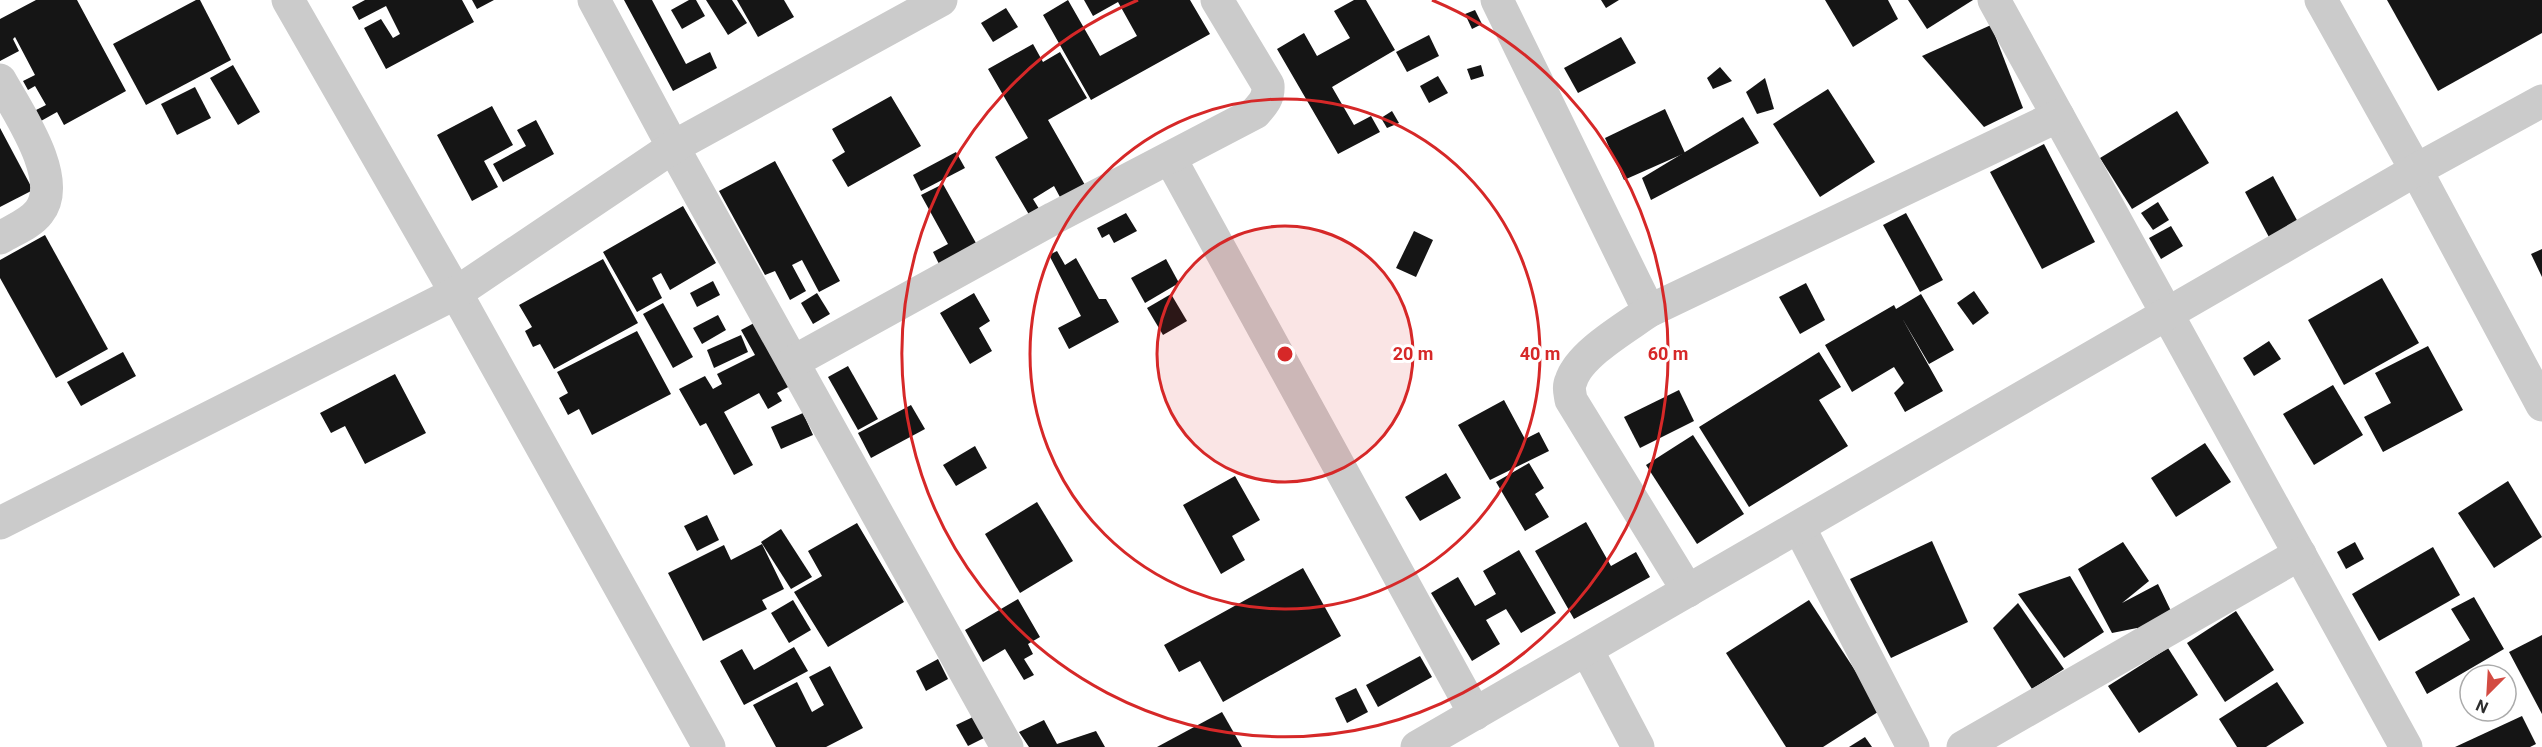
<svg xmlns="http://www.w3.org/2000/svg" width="2542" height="747" font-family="Roboto,sans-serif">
<rect width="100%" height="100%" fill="#fff"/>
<g fill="#151515">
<path d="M 36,0 L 77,0 L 126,91 L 64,125 L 57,112 L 41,121 L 36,110 L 46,105 L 35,86 L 28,90 L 23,81 L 35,75 L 15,37 L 13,39 L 19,51 L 0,61 L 0,19 Z"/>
<path d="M 196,0 L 200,0 L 231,60 L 146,105 L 113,44 Z"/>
<path d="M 365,0 L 462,0 L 474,22 L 386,69 L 364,28 L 381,19 L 393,38 L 400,34 L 386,6 L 359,20 L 352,7 Z"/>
<path d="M 472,0 L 494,0 L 477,9 Z"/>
<path d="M 624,0 L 652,0 L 686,64 L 710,52 L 717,68 L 673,91 Z"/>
<path d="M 689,0 L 696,0 L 705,16 L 682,29 L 671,10 Z"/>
<path d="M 706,0 L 732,0 L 747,23 L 728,35 Z"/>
<path d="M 737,0 L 784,0 L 794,17 L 758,37 Z"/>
<path d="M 1068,0 L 1100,56 L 1137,36 L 1118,2 L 1093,16 L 1084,0 L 1190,0 L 1210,34 L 1091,100 L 1043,15 Z"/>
<path d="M 1354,0 L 1366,0 L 1395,50 L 1332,87 L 1354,125 L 1371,116 L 1380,132 L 1338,154 L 1277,49 L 1304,33 L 1317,56 L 1350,38 L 1334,11 Z"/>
<path d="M 1601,0 L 1619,0 L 1606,8 Z"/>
<path d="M 1825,0 L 1888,0 L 1898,19 L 1853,47 Z"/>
<path d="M 1908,0 L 1973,0 L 1927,29 Z"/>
<path d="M 2387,0 L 2542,0 L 2542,33 L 2438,91 Z"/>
<path d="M 1006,8 L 1018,27 L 993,42 L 981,23 Z"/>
<path d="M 1475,10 L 1482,24 L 1472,29 L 1465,14 Z"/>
<path d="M 1991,25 L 2023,108 L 1984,127 L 1922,56 Z"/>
<path d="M 1429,35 L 1439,56 L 1407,72 L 1396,52 Z"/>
<path d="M 1621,37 L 1636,63 L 1578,93 L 1564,68 Z"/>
<path d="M 1033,44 L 1043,62 L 1060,52 L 1087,98 L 1048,120 L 1085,185 L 1061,199 L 1054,186 L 1033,199 L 1041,212 L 1031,218 L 995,157 L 1028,138 L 988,69 Z"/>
<path d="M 233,65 L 260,112 L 238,125 L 210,78 Z"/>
<path d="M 1481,65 L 1484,76 L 1471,80 L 1467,69 Z"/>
<path d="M 1720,67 L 1732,81 L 1713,89 L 1707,78 Z"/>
<path d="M 1438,76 L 1448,93 L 1429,103 L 1420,86 Z"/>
<path d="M 1765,78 L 1774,109 L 1757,114 L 1746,92 Z"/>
<path d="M 195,87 L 211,118 L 177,135 L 161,104 Z"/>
<path d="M 1828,89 L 1875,162 L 1820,197 L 1773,124 Z"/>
<path d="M 891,96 L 921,146 L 848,187 L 832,160 L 845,152 L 832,129 Z"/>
<path d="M 492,106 L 513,145 L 484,161 L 498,187 L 472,201 L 437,135 Z"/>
<path d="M 1665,109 L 1685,153 L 1624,180 L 1605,138 Z"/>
<path d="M 1392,111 L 1399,123 L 1387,128 L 1381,118 Z"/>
<path d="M 2177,111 L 2209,163 L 2132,209 L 2100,158 Z"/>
<path d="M 1743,117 L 1759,143 L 1651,200 L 1642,178 Z"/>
<path d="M 536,120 L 554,154 L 503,182 L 493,164 L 526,146 L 517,130 Z"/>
<path d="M 0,128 L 33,190 L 0,207 Z"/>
<path d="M 2044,144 L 2095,242 L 2042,269 L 1990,172 Z"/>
<path d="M 956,152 L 965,168 L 921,191 L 913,175 Z"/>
<path d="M 775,161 L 840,281 L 819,292 L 802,260 L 792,265 L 806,291 L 790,300 L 775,271 L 765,275 L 719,191 Z"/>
<path d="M 2273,176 L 2299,224 L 2270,239 L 2245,192 Z"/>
<path d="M 943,184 L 981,252 L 943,272 L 933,252 L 948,244 L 921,195 Z"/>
<path d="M 2158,202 L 2169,220 L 2153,230 L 2141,213 Z"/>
<path d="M 683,206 L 716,263 L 670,290 L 661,273 L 652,278 L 662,298 L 637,312 L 603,252 Z"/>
<path d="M 1126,213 L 1137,231 L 1114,243 L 1109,234 L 1102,238 L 1097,228 Z"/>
<path d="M 1906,213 L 1943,280 L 1920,292 L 1883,225 Z"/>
<path d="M 2171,226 L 2183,246 L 2161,259 L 2149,238 Z"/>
<path d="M 1414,231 L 1433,240 L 1416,277 L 1396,268 Z"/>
<path d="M 45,235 L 108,349 L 56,378 L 0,278 L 0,260 Z"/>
<path d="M 2542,249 L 2542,277 L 2531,254 Z"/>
<path d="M 1057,251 L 1065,265 L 1076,258 L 1099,299 L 1106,299 L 1119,322 L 1069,349 L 1058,328 L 1081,316 L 1049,255 Z"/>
<path d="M 603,259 L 638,323 L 554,369 L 540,344 L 533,347 L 525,331 L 532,327 L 519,305 Z"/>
<path d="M 1166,259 L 1179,283 L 1145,303 L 1131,278 Z"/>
<path d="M 2382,278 L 2419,343 L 2344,385 L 2308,320 Z"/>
<path d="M 713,281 L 720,295 L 697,307 L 690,293 Z"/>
<path d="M 1806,283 L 1825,320 L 1800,334 L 1779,297 Z"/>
<path d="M 1974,291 L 1989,313 L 1973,325 L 1957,303 Z"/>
<path d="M 817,293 L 830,314 L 813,324 L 801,303 Z"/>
<path d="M 974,293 L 990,321 L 979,328 L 992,351 L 970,364 L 940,313 Z"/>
<path d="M 1171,294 L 1187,321 L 1163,335 L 1147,308 Z"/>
<path d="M 1921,294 L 1954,350 L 1929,364 L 1902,318 L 1943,391 L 1905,412 L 1894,393 L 1904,383 L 1894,367 L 1852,392 L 1825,345 L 1894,305 L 1896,309 Z"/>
<path d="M 663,303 L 693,357 L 673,368 L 643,314 Z"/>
<path d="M 718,315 L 726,330 L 702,344 L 693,328 Z"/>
<path d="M 756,322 L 790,386 L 777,393 L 782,401 L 768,409 L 759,393 L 724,412 L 753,465 L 734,475 L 706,423 L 700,426 L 679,389 L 705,376 L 713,389 L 722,384 L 717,374 L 755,355 L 741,330 Z"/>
<path d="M 637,331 L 671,394 L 592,435 L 579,409 L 568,415 L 559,398 L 568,393 L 557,372 Z"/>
<path d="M 741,335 L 748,352 L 714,368 L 707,350 Z"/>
<path d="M 2269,341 L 2281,359 L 2254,376 L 2243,358 Z"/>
<path d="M 2428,346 L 2463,410 L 2383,452 L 2364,417 L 2391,403 L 2375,373 Z"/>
<path d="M 123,352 L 136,376 L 81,406 L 67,382 Z"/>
<path d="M 1819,352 L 1841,387 L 1819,400 L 1848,446 L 1749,507 L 1699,427 Z"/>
<path d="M 848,366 L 878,419 L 858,430 L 828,377 Z"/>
<path d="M 395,374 L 426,433 L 365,464 L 345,426 L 331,433 L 320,413 Z"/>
<path d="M 2333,385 L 2363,435 L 2314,465 L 2283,414 Z"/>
<path d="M 1679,390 L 1694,421 L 1640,448 L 1624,417 Z"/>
<path d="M 1504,400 L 1525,439 L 1539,432 L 1549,451 L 1490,480 L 1458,425 Z"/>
<path d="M 911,405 L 925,429 L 871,458 L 858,433 Z"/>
<path d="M 803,413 L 813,435 L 781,449 L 771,427 Z"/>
<path d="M 1693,435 L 1744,514 L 1697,544 L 1646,465 Z"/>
<path d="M 2205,443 L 2231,482 L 2176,517 L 2151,478 Z"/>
<path d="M 975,446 L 987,468 L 956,486 L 943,465 Z"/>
<path d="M 1529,463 L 1544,488 L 1535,494 L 1549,517 L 1525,531 L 1496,482 Z"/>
<path d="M 1446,473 L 1461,498 L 1420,521 L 1405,497 Z"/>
<path d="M 1235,476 L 1260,520 L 1232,536 L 1245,560 L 1221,574 L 1183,505 Z"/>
<path d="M 2508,481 L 2542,537 L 2494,568 L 2458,513 Z"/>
<path d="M 1037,502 L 1073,561 L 1020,593 L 985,534 Z"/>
<path d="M 707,515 L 719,540 L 697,551 L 684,526 Z"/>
<path d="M 1586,522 L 1611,566 L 1636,552 L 1650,577 L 1574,619 L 1535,551 Z"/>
<path d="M 857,523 L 904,602 L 828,647 L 794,592 L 822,576 L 808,551 Z"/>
<path d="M 781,529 L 812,577 L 791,589 L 761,542 Z"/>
<path d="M 1932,541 L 1968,622 L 1891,658 L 1850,579 Z"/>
<path d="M 2123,542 L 2149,581 L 2122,603 L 2158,584 L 2172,613 L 2139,633 L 2137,628 L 2112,633 L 2078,569 Z"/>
<path d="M 2355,542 L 2364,559 L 2346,569 L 2337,552 Z"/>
<path d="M 762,544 L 784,589 L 762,600 L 767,609 L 703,641 L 668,573 L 724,545 L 731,560 Z"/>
<path d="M 2433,547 L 2460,595 L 2379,641 L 2352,594 Z"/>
<path d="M 1519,550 L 1556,613 L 1521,633 L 1506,609 L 1486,620 L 1500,644 L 1472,661 L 1431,593 L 1458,577 L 1475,606 L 1496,594 L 1483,571 Z"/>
<path d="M 1303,568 L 1341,636 L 1223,702 L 1200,661 L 1179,672 L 1164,645 Z"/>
<path d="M 2070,576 L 2104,632 L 2064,658 L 2018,594 Z"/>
<path d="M 2474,597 L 2504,649 L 2427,694 L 2415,672 L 2470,640 L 2451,609 Z"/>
<path d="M 1018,599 L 1040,637 L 1028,644 L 1033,654 L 1024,659 L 1034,675 L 1024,680 L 1005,649 L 983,662 L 965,630 Z"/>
<path d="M 793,600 L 811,630 L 789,643 L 771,613 Z"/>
<path d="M 1809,600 L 1881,710 L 1823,747 L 1786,747 L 1726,653 Z"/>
<path d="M 2018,603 L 2064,669 L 2032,689 L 1993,628 Z"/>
<path d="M 2236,611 L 2274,670 L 2225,702 L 2187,643 Z"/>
<path d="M 2542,635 L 2542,714 L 2509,652 Z"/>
<path d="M 794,647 L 808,671 L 744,705 L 720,661 L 742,649 L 754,670 Z"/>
<path d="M 2168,648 L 2198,695 L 2139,733 L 2108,686 Z"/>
<path d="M 1420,656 L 1432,677 L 1378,707 L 1366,685 Z"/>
<path d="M 938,659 L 948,679 L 926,691 L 916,671 Z"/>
<path d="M 830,666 L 863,728 L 826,747 L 776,747 L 753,705 L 797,682 L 812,712 L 824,705 L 809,677 Z"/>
<path d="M 2277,682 L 2304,723 L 2266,747 L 2237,747 L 2219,719 Z"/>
<path d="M 1356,688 L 1368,712 L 1347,723 L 1335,698 Z"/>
<path d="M 1222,712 L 1242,747 L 1157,747 Z"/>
<path d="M 2522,716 L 2536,744 L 2530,747 L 2455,747 Z"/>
<path d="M 973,717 L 984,738 L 968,746 L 956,725 Z"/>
<path d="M 1044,720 L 1057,744 L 1096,731 L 1105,747 L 1029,747 L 1019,732 Z"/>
<path d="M 1865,737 L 1872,747 L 1849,747 Z"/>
</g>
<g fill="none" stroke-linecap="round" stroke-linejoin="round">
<g stroke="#cbcbcb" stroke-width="33">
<path d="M 288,0 L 456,293 L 709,747"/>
<path d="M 594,0 L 673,147 L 1007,747"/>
<path d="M 1497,0 L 1649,311"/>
<path d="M 1994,0 L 2406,747"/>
<path d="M 2321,0 L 2416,170 L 2542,405"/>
<path d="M 0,80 C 17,111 65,179 39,212 C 30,224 13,230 0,238"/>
<path d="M 1170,158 L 1475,714"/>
<path d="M 793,362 L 1054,218 L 1255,113 C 1263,104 1269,98 1268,85 L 1217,0"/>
<path d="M 0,523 L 456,293 L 673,147 L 941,0"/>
<path d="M 1799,527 L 1913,747"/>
<path d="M 1688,591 L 1571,400 C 1570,393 1568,387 1571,381 C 1579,354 1627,327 1649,311 L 2058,116"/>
<path d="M 1587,650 L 1638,747"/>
<path d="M 1417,747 L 2416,170 L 2542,101"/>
<path d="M 1963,747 L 2300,554"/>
</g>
</g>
<circle cx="1285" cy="354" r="128" fill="#d62828" fill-opacity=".12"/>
<g fill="none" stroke="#d62828" stroke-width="3">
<circle cx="1285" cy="354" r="128"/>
<circle cx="1285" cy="354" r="255"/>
<path d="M1432 0A383 383 0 1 1 1138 0"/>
</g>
<circle cx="1285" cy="354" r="9" fill="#d62828" stroke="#fff" stroke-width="3"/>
<g font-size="18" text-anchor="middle" font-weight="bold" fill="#d62828" stroke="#fff" stroke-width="6" stroke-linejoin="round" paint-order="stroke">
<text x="1413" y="360">20 m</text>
<text x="1540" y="360">40 m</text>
<text x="1668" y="360">60 m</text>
</g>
<g transform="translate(2488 693) rotate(204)"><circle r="28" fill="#ffffff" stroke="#ababab" stroke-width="1.5"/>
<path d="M0-4.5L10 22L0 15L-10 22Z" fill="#d34b42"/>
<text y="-9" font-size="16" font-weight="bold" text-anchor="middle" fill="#2e2e2e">N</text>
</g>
</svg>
